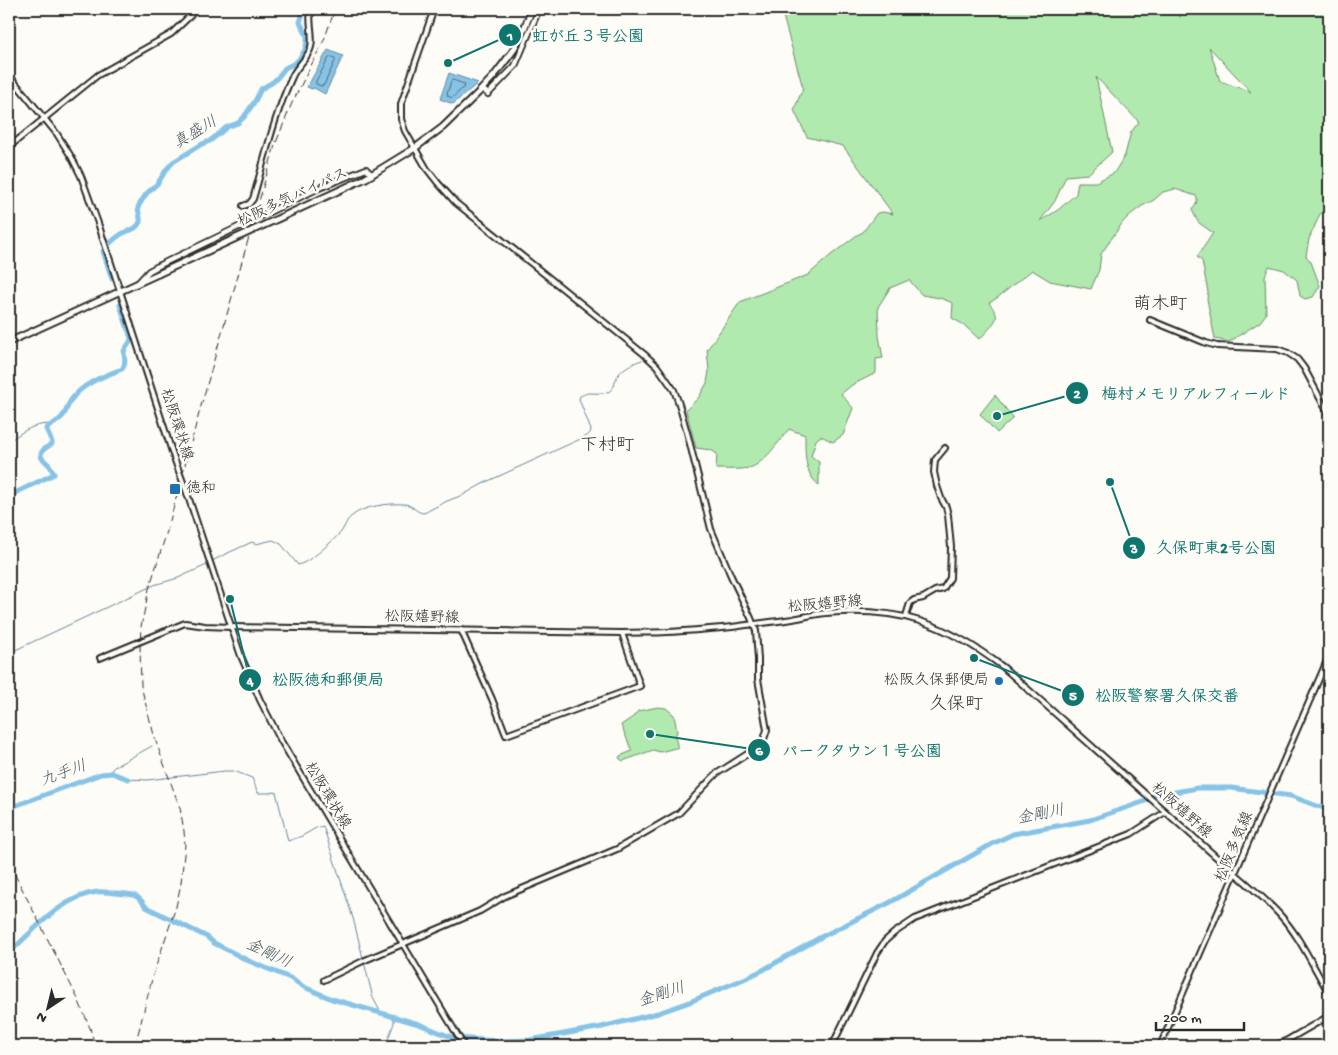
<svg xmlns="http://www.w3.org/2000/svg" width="1338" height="1055" font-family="'Gochi Hand','Klee One',sans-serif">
<rect width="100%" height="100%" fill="#fdfcf7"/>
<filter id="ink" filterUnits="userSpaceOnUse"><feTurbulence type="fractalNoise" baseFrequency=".02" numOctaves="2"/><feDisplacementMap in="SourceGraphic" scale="10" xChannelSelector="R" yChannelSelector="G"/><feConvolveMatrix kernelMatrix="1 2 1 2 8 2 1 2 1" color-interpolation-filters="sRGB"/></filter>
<g filter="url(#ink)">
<g fill="#b0eaae" stroke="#6e8a6c" fill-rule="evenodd">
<path d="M 781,9 L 1170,9 L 1181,17 L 1174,9 L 1327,9 L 1329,11 L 1329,208 L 1320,214 L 1309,239 L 1306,256 L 1311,262 L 1320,286 L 1313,297 L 1305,299 L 1300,296 L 1297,280 L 1284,270 L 1269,266 L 1265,276 L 1266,314 L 1260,322 L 1229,342 L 1215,339 L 1207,299 L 1208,292 L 1202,261 L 1197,257 L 1213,233 L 1198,222 L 1192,210 C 1195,206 1199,201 1196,196 L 1175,189 L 1163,192 L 1154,200 L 1142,206 L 1130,215 L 1123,222 L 1101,254 L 1099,270 L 1091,289 L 1050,281 L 1032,270 L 997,298 L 989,303 C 992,307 998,314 996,319 C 995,322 983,337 979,339 L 964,325 L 952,318 L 953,303 L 940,298 L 922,295 L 909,280 L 890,288 L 878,307 L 879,336 L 883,358 L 876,359 L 876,373 L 852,385 L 841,394 L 853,408 L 843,435 L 833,442 L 821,436 L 816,440 L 811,456 L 819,462 L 819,485 C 804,474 805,452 805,435 L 789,429 C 780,440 763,465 749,468 C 740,470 726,469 716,469 L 717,454 L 711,450 L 696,448 L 686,410 L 699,397 L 707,383 L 709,371 L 707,350 L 740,302 L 808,275 L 831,255 L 857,235 L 863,232 L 877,213 L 883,212 L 893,214 L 843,146 L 807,137 L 794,110 L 803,88 ZM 1209,47 L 1251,92 L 1220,81 ZM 1096,77 L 1139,122 L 1131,132 L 1125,155 L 1114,173 L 1096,182 L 1078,182 L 1076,194 L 1058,210 L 1040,221 L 1055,201 L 1066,176 L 1088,174 L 1112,152 Z"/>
<path d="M 995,395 L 1013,418 L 997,433 L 980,414 Z"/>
<path d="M 658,707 L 666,708 L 674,715 L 677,732 L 675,736 L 677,745 L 679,747 L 660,752 L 653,750 L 623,761 L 619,758 L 620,756 L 632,751 L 621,725 L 633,717 L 638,711 Z"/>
</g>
<g fill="#86c3e6" stroke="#62869b">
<path d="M 328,50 L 343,56 L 325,94 L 314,88 L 312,89 L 307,87 Z"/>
<path d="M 449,73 L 478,83 L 453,104 L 440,99 Z"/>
</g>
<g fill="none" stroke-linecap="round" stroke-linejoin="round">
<g stroke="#4f6876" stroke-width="1">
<path d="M 332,57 L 335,58 L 335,61 L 324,85 L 321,86 L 316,84 L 316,81 L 329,58 Z"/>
<path d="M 453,80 L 464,84 L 465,86 L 452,98 L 448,96 L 447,94 L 451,81 Z"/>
</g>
<g stroke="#62869b" stroke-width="1">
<path d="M 9,441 C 24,431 32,424 51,424"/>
<path d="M 212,561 L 228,553 L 252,542 L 256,544 L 273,540 L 281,544 L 298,565 C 310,562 333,541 341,532 C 345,527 346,520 352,516 C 363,506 389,503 404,504 C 412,504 416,513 424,513 L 447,501 L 463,495 L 486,482 L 587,436 L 590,433 L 591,430 L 579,399 L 580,396 C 580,396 587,393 588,393 C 594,393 602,394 608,392 C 616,388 614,381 618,375 C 624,367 633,363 642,360"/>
<path d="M 9,653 L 154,585 L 178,578 L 209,564"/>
<path d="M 109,773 L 114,767 L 152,746"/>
<path d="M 128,779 L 147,780 L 225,771 L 234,771 L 252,778 L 258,793 L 268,793 L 276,792 L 288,841 L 302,836 L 316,828 L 323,826 L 353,918 L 373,998 L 381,1013 L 394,1019 C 395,1024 389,1034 388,1041 L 393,1046"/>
</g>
<g stroke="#86c3e6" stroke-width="5">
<path d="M 112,279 L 103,251 C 108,245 114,239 120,235 C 127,230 136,231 140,222 C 141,217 138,212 138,207 L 146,194 L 158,183 L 166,170 L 173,162 L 202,144 L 210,141 L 227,127 L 238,123 L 244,117 L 255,101 L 261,89 L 273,82 L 278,77 L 285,68 L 295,63 L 299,59 L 305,50 L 307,42 L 307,36 L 300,22 L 302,16 L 303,9"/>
<path d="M 9,496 L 54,474 L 50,466 L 41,457 C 40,450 46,448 52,444 L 52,442 L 46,429 C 52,423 57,423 62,417 C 67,412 67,405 71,400 C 83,383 104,376 122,369 C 127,364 124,358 124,351 L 130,342 L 131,338 L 120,305"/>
<path d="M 9,808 L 101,774 L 112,773 L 128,779"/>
<path d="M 9,953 C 33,931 63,896 97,892 C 104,891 110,893 116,893 C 132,895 136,892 146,907 L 207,937 L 214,943 L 249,961 L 290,978 L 304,987 L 332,999 L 419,1024 L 446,1035 L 455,1038 L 499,1041 L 530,1040 L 602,1027 L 658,1013 L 687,1003 L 746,978 L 763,970 L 821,937 L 889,903 L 992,844 L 1013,834 L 1090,820 L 1143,802 L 1154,796 L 1197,788 L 1231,788 L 1291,796 L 1317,806 L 1329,809"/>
</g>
<g stroke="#2b2b2b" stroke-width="8">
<g id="tertiary">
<path d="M 9,147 L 98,75 L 171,34 L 191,15 L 192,9"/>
<path d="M 243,206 L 249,204 L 253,199 C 265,158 274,116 292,77 C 296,66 308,59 311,47 C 314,35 308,22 311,9"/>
<path d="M 1150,320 L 1206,343 L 1217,346 L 1277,349 L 1288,353 L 1297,359 L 1304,368 L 1329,415"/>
<path d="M 906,616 L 910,603 L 914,600 L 923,598 L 935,591 L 943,589 L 950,578 L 951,547 L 948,515 L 946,507 L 941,498 L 937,486 L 934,472 L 935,460 L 945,448"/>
<path d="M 461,630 L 492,699 L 506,735 L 640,686 L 622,633"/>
<path d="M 100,658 L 185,623 L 205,626 L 232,627"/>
<path d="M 324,980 L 363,961 L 480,911 L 505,896 L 617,849 L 679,813 L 716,774 L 752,751 L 763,742 L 767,730 L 758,679 L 758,659 L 756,631 L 751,618 L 731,576 L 711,529 L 688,436 L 679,404 L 674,390 L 657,366 L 644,354 L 456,203 L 438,183 L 427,169 L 405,131 L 401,119 L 401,104 L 434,9"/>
<path d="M 832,1046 L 877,953 L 885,941 L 894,933 L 915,919 L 1131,834 L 1165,812"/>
</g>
</g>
<g stroke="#2b2b2b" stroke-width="8">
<g id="secondary">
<path d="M 9,75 L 57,134 L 72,158 L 81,176 L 99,226 L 173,455"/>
<path d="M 187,493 L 241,656 L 260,700 L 281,741 L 464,1046"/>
<path d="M 232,627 L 622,633 C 637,632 652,633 667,632 C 689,631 711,629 732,627 C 752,624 773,622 793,619 C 804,617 815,614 826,613 C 900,607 945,623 1003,667 L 1214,855 C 1236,875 1260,893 1280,915 C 1301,938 1313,967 1329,993"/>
<path d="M 1160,1046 L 1329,656"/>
<path d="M 1273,1046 L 1284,1042 L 1329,1016"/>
</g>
</g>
<g stroke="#2b2b2b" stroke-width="8">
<g id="primary">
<path d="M 482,89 L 488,94 L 515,66 L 539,9"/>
<path d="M 138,283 L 149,271 L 162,264 L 319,188 L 366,169 L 372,175"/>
</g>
</g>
<g stroke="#2b2b2b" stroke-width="9">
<g id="trunk">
<path d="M 366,178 L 415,148 L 443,127 L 478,93 L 494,76 L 513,51 L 524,29 L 532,9"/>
<path d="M 9,342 L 158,274"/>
</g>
</g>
<use href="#tertiary" stroke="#fdfcf7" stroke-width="4"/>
<use href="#secondary" stroke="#fdfcf7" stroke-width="4"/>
<use href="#primary" stroke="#fdfcf7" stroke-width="4.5"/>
<use href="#trunk" stroke="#fdfcf7" stroke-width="5"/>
<g stroke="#2b2b2b" stroke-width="1" stroke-dasharray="8 4" stroke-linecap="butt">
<path d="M 9,863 L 77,997 L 90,1028 L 95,1046"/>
<path d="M 135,1046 L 153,975 L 176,907 L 181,883 L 185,845 L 184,831 L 180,808 L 156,742 L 148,713 L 141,686 L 140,646 L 141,627 L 149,589 L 168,528 L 201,406 L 275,145 L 292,103 L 324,40 L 335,9"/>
</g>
<g stroke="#2b2b2b" stroke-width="8" stroke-linecap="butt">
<path id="secondary-bridge" d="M 173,455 L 187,493"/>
</g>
<g stroke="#2b2b2b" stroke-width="9" stroke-linecap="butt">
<path id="trunk-bridge" d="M 158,274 L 366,178"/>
</g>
<use href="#secondary-bridge" stroke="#fdfcf7" stroke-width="4"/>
<use href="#trunk-bridge" stroke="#fdfcf7" stroke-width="5"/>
</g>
</g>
<g fill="#1f6fb2" stroke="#fdfcf7" stroke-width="2">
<rect x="169" y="483" width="12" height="12" rx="2.5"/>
<circle cx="999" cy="681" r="5"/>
</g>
<g text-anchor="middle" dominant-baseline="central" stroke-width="5" stroke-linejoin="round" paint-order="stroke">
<g font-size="15" fill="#2b2b2b" stroke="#fdfcf7">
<text transform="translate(293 198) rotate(-25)">松阪多気バイパス</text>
<text transform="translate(176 425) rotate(72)">松阪環状線</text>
<text transform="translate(825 605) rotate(-5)">松阪嬉野線</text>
<text transform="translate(422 618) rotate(1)">松阪嬉野線</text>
<text transform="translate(327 796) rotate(59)">松阪環状線</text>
<text transform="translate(1181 811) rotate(42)">松阪嬉野線</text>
<text transform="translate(1235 847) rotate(-67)">松阪多気線</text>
</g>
<g font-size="15" fill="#2b2b2b" stroke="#fdfcf7" text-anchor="start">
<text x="186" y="489">徳和</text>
<text x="989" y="681" text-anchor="end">松阪久保郵便局</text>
</g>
<g font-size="16" font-style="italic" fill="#465963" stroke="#fdfcf7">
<text transform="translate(196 134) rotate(-31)">真盛川</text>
<text transform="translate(64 775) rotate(-20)">九手川</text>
<text transform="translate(1041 816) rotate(-11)">金剛川</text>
<text transform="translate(268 955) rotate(25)">金剛川</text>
<text transform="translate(662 996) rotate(-18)">金剛川</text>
</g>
<g font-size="18" fill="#2b2b2b" stroke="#fdfcf7">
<text x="1160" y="305">萌木町</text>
<text x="607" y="446">下村町</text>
<text x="956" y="705">久保町</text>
</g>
</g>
<path fill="none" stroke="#0f766e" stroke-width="2" d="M448 63L510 35M997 416L1077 393M1110 482L1134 548M230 599L250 680M974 658L1073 695M650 734L759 750"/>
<g fill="#0f766e" stroke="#fdfcf7" stroke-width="2">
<circle cx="448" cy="63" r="5"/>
<circle cx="997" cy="416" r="5"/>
<circle cx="1110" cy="482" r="5"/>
<circle cx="230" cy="599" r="5"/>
<circle cx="974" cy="658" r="5"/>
<circle cx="650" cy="734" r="5"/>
<circle cx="510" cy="35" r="12"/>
<circle cx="1077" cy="393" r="12"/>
<circle cx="1134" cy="548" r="12"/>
<circle cx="250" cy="680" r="12"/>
<circle cx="1073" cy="695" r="12"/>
<circle cx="759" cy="750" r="12"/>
</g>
<g font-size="15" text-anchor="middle" font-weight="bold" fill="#fff">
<text x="510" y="40">1</text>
<text x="1077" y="398">2</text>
<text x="1134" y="553">3</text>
<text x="250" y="685">4</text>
<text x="1073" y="700">5</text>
<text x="759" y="755">6</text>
</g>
<g font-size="16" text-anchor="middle" font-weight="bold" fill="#0f766e" stroke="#fdfcf7" stroke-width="5" stroke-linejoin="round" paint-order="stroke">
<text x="588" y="41">虹が丘３号公園</text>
<text x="1196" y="399">梅村メモリアルフィールド</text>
<text x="1216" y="553">久保町東2号公園</text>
<text x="328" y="685">松阪徳和郵便局</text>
<text x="1167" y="701">松阪警察署久保交番</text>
<text x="862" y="756">パークタウン１号公園</text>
</g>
<rect width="1338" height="1055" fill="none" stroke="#fdfcf7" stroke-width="30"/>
<rect x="15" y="15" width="1308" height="1025" fill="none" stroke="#2b2b2b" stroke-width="2" filter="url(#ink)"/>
<g transform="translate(48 1008) rotate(215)" stroke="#fdfcf7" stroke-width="4" paint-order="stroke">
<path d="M0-4L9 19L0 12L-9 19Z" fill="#2b2b2b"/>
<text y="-8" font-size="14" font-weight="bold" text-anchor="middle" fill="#2b2b2b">N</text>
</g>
<path d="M1156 1022v8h88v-8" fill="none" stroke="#2b2b2b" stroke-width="2.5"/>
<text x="1163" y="1022" font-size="15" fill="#2b2b2b" stroke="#fdfcf7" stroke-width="4" paint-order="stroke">200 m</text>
</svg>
